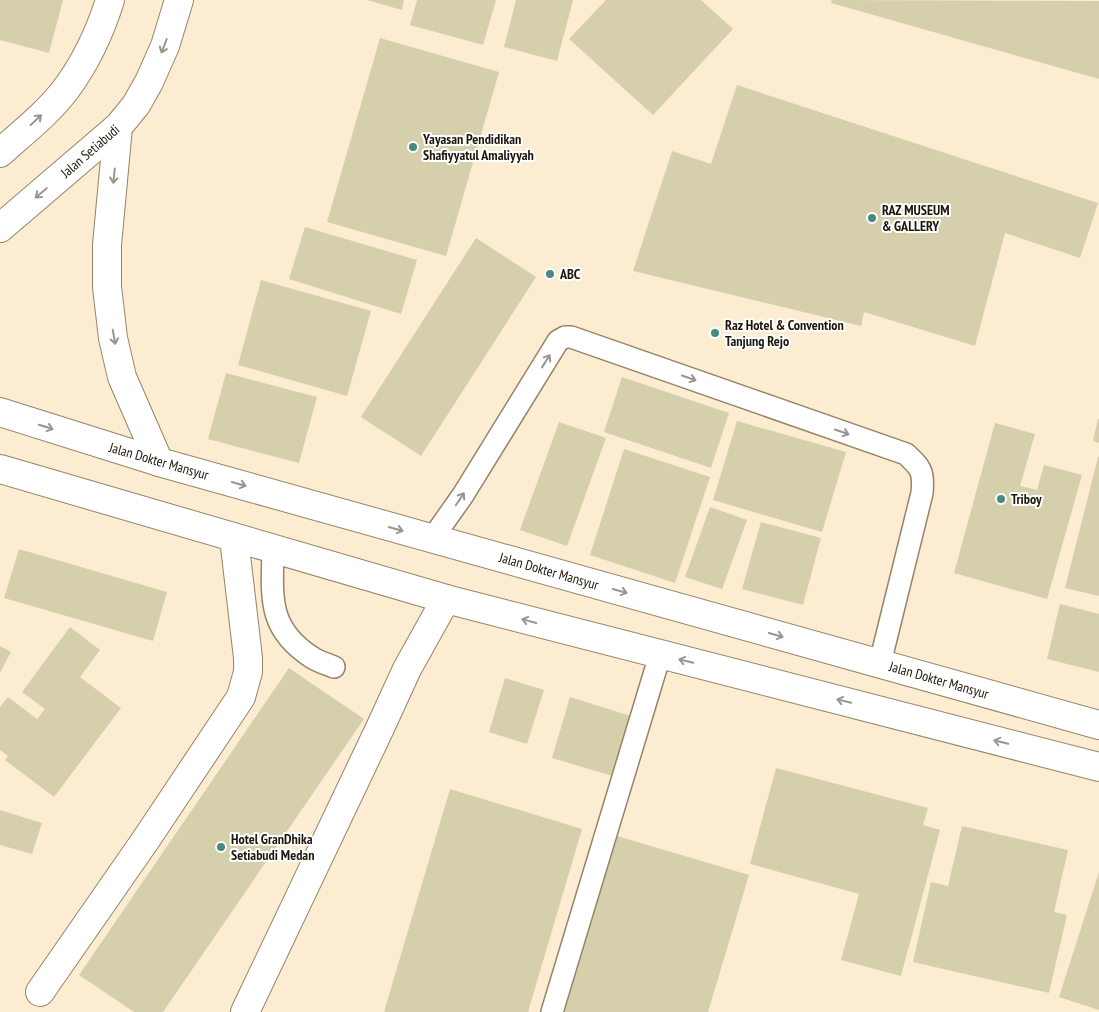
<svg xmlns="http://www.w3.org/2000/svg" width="1099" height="1012" font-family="'PT Sans Narrow',sans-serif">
<rect width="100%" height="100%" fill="#fcecd2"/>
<g fill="#d5cfac">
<path d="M 0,0 L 63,0 L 49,53 L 0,40 Z"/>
<path d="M 367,0 L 404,0 L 402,10 Z"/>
<path d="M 417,0 L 496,0 L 483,45 L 410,25 Z"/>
<path d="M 516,0 L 573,0 L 557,61 L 504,47 Z"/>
<path d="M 606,0 L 701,0 L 733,29 L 653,115 L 569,39 Z"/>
<path d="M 832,0 L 1099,1 L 1099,79 L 831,3 Z"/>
<path d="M 380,38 L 499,72 L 446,256 L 327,222 Z"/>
<path d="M 737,85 L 1098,203 L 1080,258 L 1005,233 L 975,346 L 864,312 L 861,326 L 633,271 L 672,151 L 711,164 Z"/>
<path d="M 305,227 L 417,260 L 401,314 L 289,279 Z"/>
<path d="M 476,238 L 536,277 L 421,456 L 361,417 Z"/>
<path d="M 261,280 L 371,311 L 347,396 L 238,365 Z"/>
<path d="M 226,373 L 317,397 L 299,463 L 208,439 Z"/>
<path d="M 622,377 L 729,413 L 711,468 L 604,432 Z"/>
<path d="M 1098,419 L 1099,419 L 1099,443 L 1093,441 Z"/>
<path d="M 737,421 L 846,452 L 822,532 L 713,500 Z"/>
<path d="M 559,422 L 606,438 L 567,546 L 520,530 Z"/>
<path d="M 995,423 L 1035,434 L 1020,486 L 1037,490 L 1044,465 L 1082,475 L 1047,599 L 954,573 Z"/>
<path d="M 624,449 L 710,477 L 675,583 L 590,555 Z"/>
<path d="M 1098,457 L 1099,457 L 1099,596 L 1065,588 Z"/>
<path d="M 710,507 L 747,520 L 722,589 L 685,577 Z"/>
<path d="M 761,522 L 821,538 L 803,605 L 742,589 Z"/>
<path d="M 19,549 L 167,592 L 153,641 L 4,598 Z"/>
<path d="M 1060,604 L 1099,614 L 1099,672 L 1047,659 Z"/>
<path d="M 70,627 L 100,650 L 80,677 L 121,708 L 54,797 L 5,760 L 8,756 L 0,750 L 0,707 L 8,697 L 37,719 L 45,709 L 22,692 Z"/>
<path d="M 0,646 L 11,652 L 0,673 Z"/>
<path d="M 289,668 L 364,719 L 163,1012 L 134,1012 L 79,975 Z"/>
<path d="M 505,678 L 544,690 L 527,744 L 489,732 Z"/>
<path d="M 570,697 L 634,717 L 616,777 L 552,758 Z"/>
<path d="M 776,768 L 928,808 L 923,825 L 940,830 L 901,976 L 841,960 L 859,894 L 750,864 Z"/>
<path d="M 450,789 L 582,829 L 528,1012 L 384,1012 Z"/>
<path d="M 0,810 L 42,823 L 32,854 L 0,845 Z"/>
<path d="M 962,826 L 1068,850 L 1054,912 L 1067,915 L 1049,993 L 913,962 L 931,882 L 948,886 Z"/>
<path d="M 617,836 L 749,875 L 708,1012 L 564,1012 Z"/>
<path d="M 1099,872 L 1099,1010 L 1059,997 Z"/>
</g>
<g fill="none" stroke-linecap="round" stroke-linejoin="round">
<g stroke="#978466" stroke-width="24">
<g id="lane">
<path d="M 432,539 L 463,495 L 558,341 L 565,337 L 571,337 L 906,454 C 921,468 924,471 922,493 L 880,663"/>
<path d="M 273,549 C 272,597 267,629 313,658 C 319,662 327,664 334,667"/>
<path d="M 552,1012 L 660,655"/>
</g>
</g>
<g stroke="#978466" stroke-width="30">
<g id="street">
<path d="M 40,992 L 147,838 L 241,697 L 248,672 L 248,658 L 234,538"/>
<path d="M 245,1012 L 380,728 L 407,669 L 446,599"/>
</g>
</g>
<g stroke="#978466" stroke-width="30">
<g id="primary">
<path d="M 118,127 L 107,245 L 107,287 L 113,338 L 122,377 L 159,462"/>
<path d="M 0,153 C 22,133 48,113 66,89 C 86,62 100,32 110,0"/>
<path d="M 0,228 L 118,127 L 136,105 L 149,82 L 165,46 L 179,0"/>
<path d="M 0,412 L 159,462 L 1099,725"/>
<path d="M 0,469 L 446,599 L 1099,767"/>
</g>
</g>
<use href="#lane" stroke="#fff" stroke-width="21"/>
<use href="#street" stroke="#fff" stroke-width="28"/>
<use href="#primary" stroke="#fff" stroke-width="28"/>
</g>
<defs><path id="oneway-shaft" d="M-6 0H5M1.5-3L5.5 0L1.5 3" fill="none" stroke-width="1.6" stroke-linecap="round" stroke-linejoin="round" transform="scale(1.25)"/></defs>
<g stroke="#999691">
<use href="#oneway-shaft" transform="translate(164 46) rotate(111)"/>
<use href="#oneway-shaft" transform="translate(36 120) rotate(-43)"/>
<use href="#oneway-shaft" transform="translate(114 176) rotate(96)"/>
<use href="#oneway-shaft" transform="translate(41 193) rotate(140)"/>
<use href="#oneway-shaft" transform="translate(114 337) rotate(80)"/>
<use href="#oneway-shaft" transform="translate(546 361) rotate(-58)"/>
<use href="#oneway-shaft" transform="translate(689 378) rotate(19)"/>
<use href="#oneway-shaft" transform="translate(46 427) rotate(17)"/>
<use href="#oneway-shaft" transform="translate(842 432) rotate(19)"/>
<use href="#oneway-shaft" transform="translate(239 484) rotate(16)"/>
<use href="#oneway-shaft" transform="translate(460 499) rotate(-56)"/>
<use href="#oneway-shaft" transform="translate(396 529) rotate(16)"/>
<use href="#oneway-shaft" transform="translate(620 591) rotate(16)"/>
<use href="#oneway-shaft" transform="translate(529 621) rotate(-165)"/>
<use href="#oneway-shaft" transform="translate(776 635) rotate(16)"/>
<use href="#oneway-shaft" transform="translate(686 661) rotate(-166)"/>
<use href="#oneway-shaft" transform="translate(844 701) rotate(-166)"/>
<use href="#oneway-shaft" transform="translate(1001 742) rotate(-166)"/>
</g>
<g fill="#478b7e" stroke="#fff" stroke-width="2">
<circle cx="413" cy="147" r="5"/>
<circle cx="872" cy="218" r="5"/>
<circle cx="550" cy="274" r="5"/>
<circle cx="715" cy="333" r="5"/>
<circle cx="1001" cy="499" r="5"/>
<circle cx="221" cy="847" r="5"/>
</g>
<g text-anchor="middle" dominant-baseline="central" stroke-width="4" stroke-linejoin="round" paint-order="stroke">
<g font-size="14" font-weight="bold" fill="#1d160a" stroke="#fff" text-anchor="start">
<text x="423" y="139">Yayasan Pendidikan<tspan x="423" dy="16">Shafiyyatul Amaliyyah</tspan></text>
<text x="882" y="210">RAZ MUSEUM<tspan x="882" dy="16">&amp; GALLERY</tspan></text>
<text x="560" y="274">ABC</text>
<text x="725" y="325">Raz Hotel &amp; Convention<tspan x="725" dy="16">Tanjung Rejo</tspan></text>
<text x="1011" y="499">Triboy</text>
<text x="231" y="839">Hotel GranDhika<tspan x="231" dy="16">Setiabudi Medan</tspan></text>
</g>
<g font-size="14" fill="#1d160a" stroke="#fff">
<text transform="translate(90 151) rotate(-41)">Jalan Setiabudi</text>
<text transform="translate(159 461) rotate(16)">Jalan Dokter Mansyur</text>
<text transform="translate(549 571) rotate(16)">Jalan Dokter Mansyur</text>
<text transform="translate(939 680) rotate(16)">Jalan Dokter Mansyur</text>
</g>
</g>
</svg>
